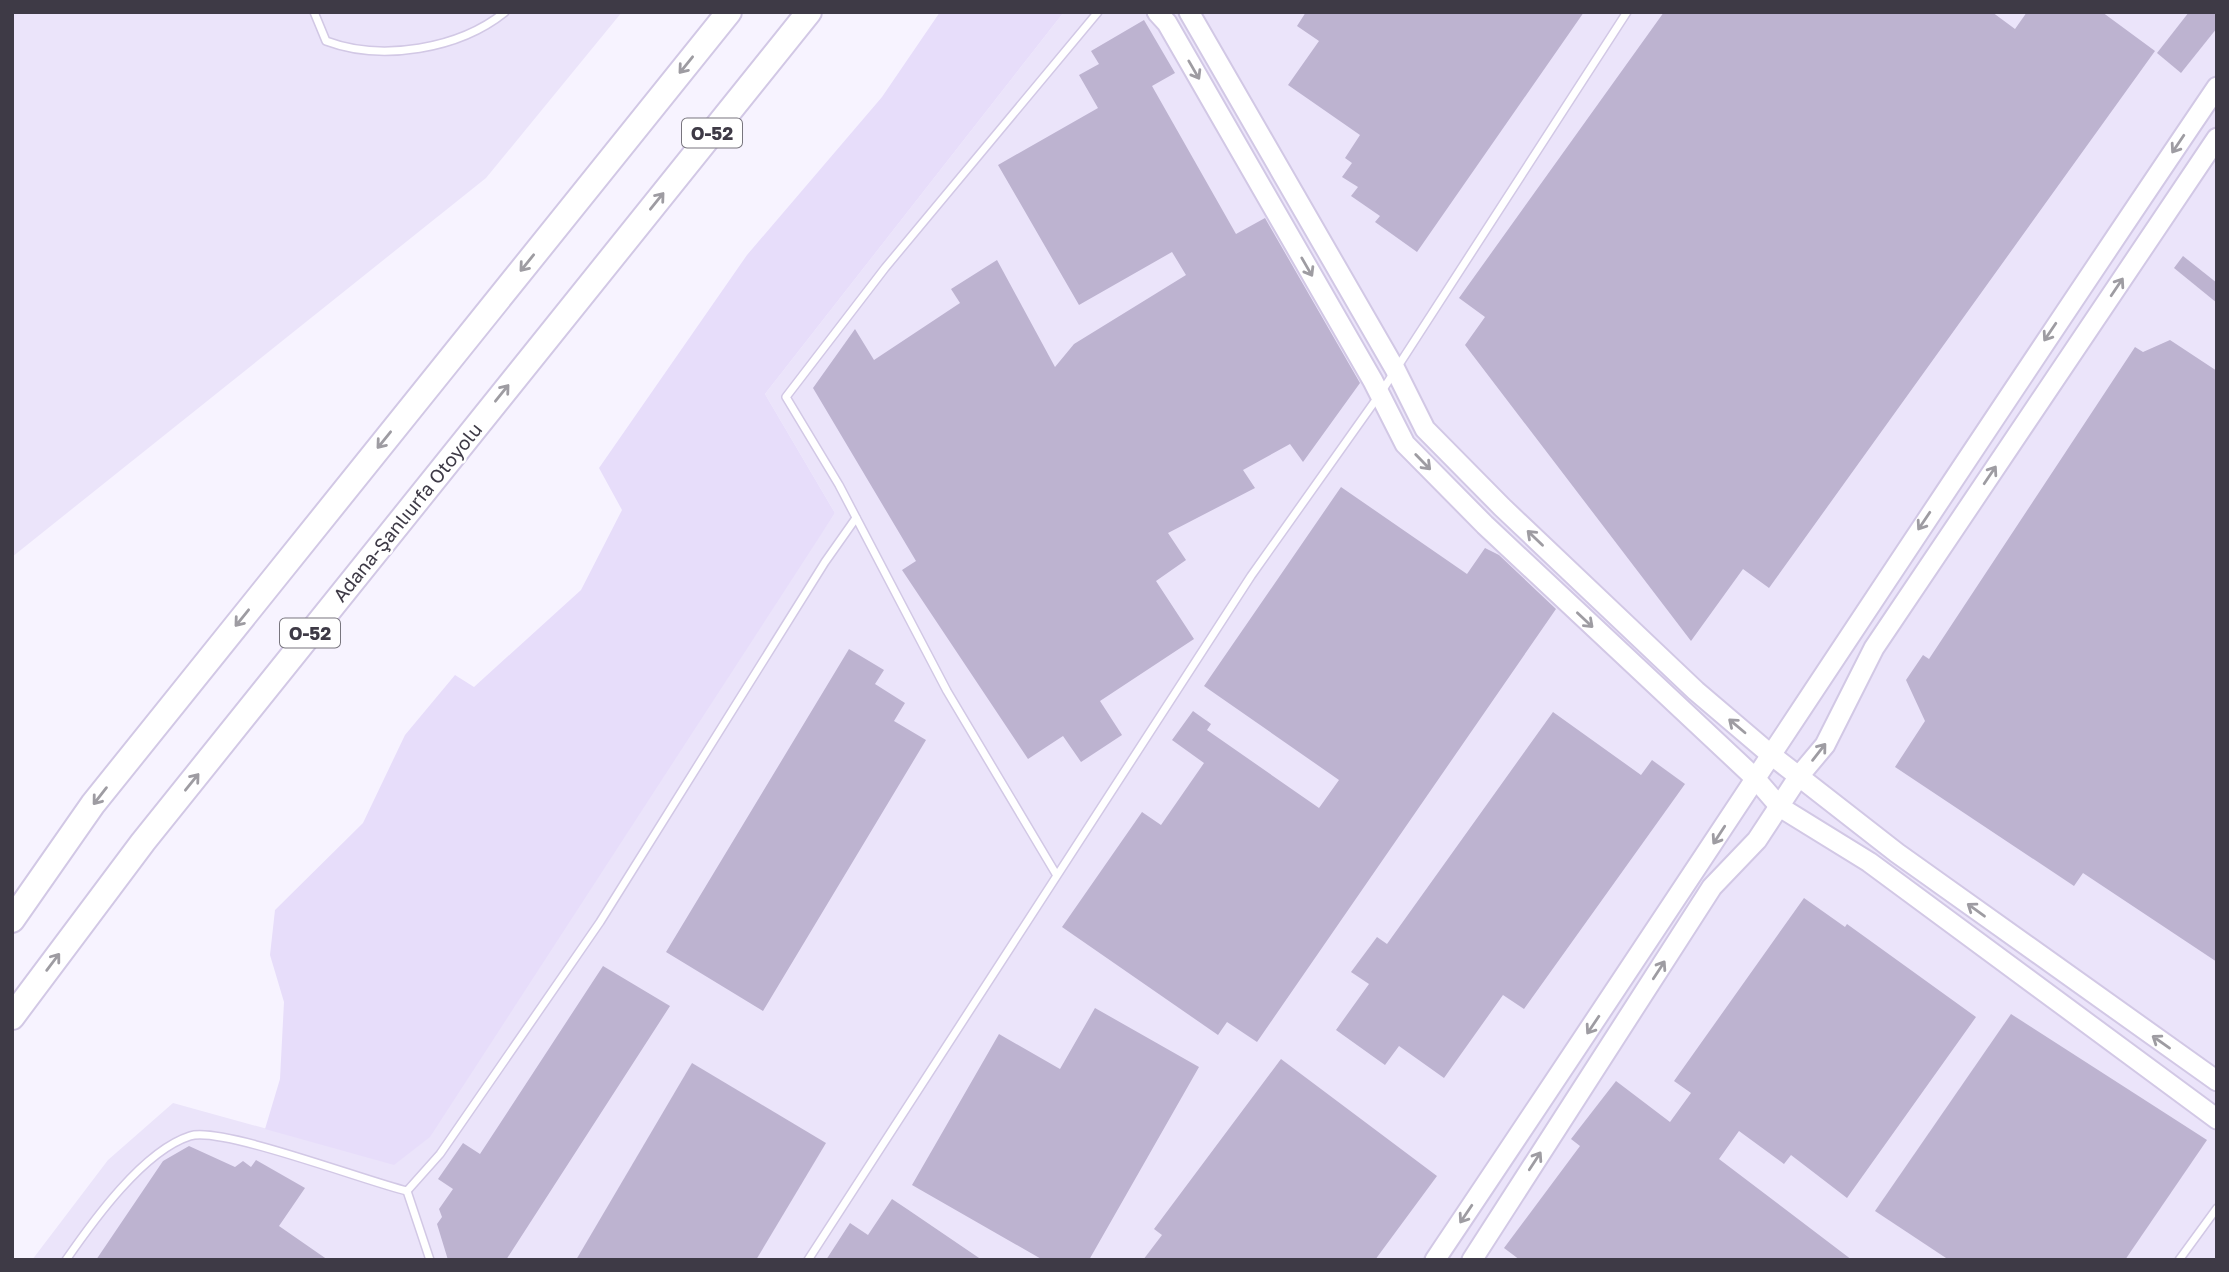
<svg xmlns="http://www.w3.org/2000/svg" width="2229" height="1272" font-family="'Golos Text',sans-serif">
<rect width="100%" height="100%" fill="#f7f3ff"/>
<g fill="#ebe4fa">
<path d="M 12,12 L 622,12 L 486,178 L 12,557 Z"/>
<path d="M 1064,12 L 2217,12 L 2217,1260 L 32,1260 L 108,1160 L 173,1103 L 394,1164 L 835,513 L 765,394 Z"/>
</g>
<path fill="#e7ddfa" d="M 940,12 L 1064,12 L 765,394 L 835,513 L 430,1137 L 394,1165 L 265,1129 L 280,1079 L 284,1002 L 270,955 L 275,910 L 363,823 L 405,735 L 455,675 L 474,687 L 581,590 L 622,510 L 599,468 L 747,255 L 882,97 Z"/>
<g fill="#bdb3d0">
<path d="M 1306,12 L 1584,12 L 1417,252 L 1375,222 L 1380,216 L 1351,196 L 1358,187 L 1342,177 L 1352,163 L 1345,158 L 1360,135 L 1288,85 L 1319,41 L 1297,26 Z"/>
<path d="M 1664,12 L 1992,12 L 2015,29 L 2027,12 L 2102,12 L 2155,51 L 1769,588 L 1743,569 L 1691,641 L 1465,345 L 1485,317 L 1459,298 Z"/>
<path d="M 2189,12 L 2217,12 L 2217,28 L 2181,73 L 2157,53 Z"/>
<path d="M 1144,20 L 1175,73 L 1152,86 L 1236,234 L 1265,218 L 1360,383 L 1303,462 L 1290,444 L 1243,470 L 1255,488 L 1168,533 L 1186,560 L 1156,581 L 1194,639 L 1100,701 L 1122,735 L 1081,762 L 1063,736 L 1028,759 L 902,570 L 916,561 L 813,388 L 855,329 L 874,360 L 960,303 L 951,289 L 997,260 L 1055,367 L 1074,344 L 1186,275 L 1172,252 L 1079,305 L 998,165 L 1098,108 L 1079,75 L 1099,64 L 1091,51 Z"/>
<path d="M 2183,256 L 2217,283 L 2217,303 L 2174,268 Z"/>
<path d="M 2170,340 L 2217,371 L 2217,962 L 2083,873 L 2074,886 L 1895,767 L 1925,721 L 1906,680 L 1923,655 L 1929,659 L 2135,347 L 2143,352 Z"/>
<path d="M 1341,487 L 1467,574 L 1485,548 L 1499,555 L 1556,609 L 1257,1042 L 1227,1022 L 1218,1035 L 1062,927 L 1142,812 L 1161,825 L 1204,763 L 1172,740 L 1193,711 L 1211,724 L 1207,730 L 1319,808 L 1339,780 L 1204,686 Z"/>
<path d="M 849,649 L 884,670 L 875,684 L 905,703 L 894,721 L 926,740 L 763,1011 L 666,952 Z"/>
<path d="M 1553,712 L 1641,775 L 1652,760 L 1685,784 L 1524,1009 L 1503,995 L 1444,1078 L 1399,1046 L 1385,1065 L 1336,1030 L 1369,984 L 1351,972 L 1377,937 L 1387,944 Z"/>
<path d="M 1804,898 L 1845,927 L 1847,924 L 1976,1017 L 1847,1198 L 1791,1155 L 1784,1164 L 1739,1131 L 1719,1159 L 1852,1260 L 1520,1260 L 1504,1248 L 1580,1146 L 1571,1139 L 1616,1081 L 1670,1122 L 1691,1093 L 1674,1081 Z"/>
<path d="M 603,966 L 670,1006 L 506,1260 L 448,1260 L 437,1224 L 442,1217 L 439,1209 L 453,1189 L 438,1179 L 463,1143 L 480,1154 Z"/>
<path d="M 1095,1008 L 1199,1067 L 1089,1260 L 1043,1260 L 912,1185 L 999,1034 L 1060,1069 Z"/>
<path d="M 2011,1014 L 2207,1140 L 2125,1260 L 1949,1260 L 1875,1211 Z"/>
<path d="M 1281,1059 L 1437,1176 L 1375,1260 L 1143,1260 L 1162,1235 L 1154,1229 Z"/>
<path d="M 692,1063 L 826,1143 L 756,1260 L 576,1260 Z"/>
<path d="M 189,1146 L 235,1167 L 243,1161 L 251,1167 L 256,1160 L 305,1188 L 279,1226 L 328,1260 L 96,1260 L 163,1161 Z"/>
<path d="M 892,1199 L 907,1209 L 982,1260 L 826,1260 L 850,1223 L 868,1235 Z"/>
</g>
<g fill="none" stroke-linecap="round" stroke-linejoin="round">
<g stroke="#d2c8e5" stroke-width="10">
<g id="lane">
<path d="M 314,12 L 326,41 C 382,62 459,49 505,12"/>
<path d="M 1056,874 L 947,691 L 839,485 L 786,397 L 885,268 L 1098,12"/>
<path d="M 407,1191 L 440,1154 L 600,922 L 825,562 L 856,518"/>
<path d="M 407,1191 L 430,1260"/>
<path d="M 66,1260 C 93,1221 143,1151 190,1136 C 221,1126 365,1181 407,1191"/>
<path d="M 808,1260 L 1251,576 L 1380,394 L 1627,12"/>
<path d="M 2179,1260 L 2217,1208"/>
</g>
</g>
<g stroke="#d2c8e5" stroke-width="23">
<g id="secondary">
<path d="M 1157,12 L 1167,23 L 1373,381 L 1405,444 L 1485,525 L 1754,777 L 1780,807 L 1869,862 L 2217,1119"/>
<path d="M 1189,12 L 1395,369 L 1425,429 L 1502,507 L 1696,691 L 1770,754 L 1897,853 L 2217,1081"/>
<path d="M 1435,1260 C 1697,870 1953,476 2217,87"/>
<path d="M 1472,1260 L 1712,887 L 1757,840 L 1799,776 L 1825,745 L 1874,648 L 2217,138"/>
</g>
</g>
<g stroke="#d2c8e5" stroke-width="28">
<g id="highway">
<path d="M 12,920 L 93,804 L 729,12"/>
<path d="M 12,1017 L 143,842 L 809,12"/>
</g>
</g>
<use href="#lane" stroke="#fff" stroke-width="7"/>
<use href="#secondary" stroke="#fff" stroke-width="19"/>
<use href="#highway" stroke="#fff" stroke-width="24"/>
</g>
<defs><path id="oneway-shaft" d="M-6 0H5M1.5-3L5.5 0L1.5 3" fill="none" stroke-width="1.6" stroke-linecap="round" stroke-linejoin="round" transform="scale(1.75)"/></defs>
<g stroke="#9e9ca2">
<use href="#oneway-shaft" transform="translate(686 65) rotate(129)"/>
<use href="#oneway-shaft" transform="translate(1194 70) rotate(60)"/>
<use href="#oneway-shaft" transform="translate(2178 144) rotate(124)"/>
<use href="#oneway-shaft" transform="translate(657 201) rotate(-51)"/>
<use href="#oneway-shaft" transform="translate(527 263) rotate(129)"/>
<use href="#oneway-shaft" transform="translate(1307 267) rotate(60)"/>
<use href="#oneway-shaft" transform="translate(2117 287) rotate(-56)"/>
<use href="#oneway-shaft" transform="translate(2050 332) rotate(124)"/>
<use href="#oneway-shaft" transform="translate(502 393) rotate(-51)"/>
<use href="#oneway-shaft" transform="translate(384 440) rotate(129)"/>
<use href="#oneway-shaft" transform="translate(1423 462) rotate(46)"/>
<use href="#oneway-shaft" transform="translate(1990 475) rotate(-56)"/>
<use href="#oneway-shaft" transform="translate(1924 521) rotate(124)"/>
<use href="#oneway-shaft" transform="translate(1535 538) rotate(-136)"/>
<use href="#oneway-shaft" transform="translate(242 618) rotate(129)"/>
<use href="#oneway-shaft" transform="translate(1585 620) rotate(43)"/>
<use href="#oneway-shaft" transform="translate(1737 726) rotate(-140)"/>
<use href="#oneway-shaft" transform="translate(1819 752) rotate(-52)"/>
<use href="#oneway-shaft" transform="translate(192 782) rotate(-51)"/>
<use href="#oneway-shaft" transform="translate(100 796) rotate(128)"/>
<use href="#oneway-shaft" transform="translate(1719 835) rotate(123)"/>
<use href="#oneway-shaft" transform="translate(1976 910) rotate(-144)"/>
<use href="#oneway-shaft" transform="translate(53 962) rotate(-53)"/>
<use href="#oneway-shaft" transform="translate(1659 970) rotate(-57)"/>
<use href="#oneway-shaft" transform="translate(1593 1025) rotate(124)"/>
<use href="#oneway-shaft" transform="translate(2161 1042) rotate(-145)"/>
<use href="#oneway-shaft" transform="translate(1535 1161) rotate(-57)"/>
<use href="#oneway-shaft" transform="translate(1466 1214) rotate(124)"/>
</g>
<g text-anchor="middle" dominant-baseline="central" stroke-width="5" stroke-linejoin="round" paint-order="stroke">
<g fill="#fff" stroke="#78757e" stroke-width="2">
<rect x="682" y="118.5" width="60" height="29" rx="5"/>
<rect x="280" y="618.5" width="60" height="29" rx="5"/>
</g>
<g font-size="18" font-weight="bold" fill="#3e3a46">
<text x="712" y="133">O-52</text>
<text x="310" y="633">O-52</text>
</g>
<g font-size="19" fill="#3e3a46" stroke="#fff">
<text transform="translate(407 512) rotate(-51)">Adana-Şanlıurfa Otoyolu</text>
</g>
</g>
<rect width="2229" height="1272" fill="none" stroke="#3e3a46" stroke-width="28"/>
</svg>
